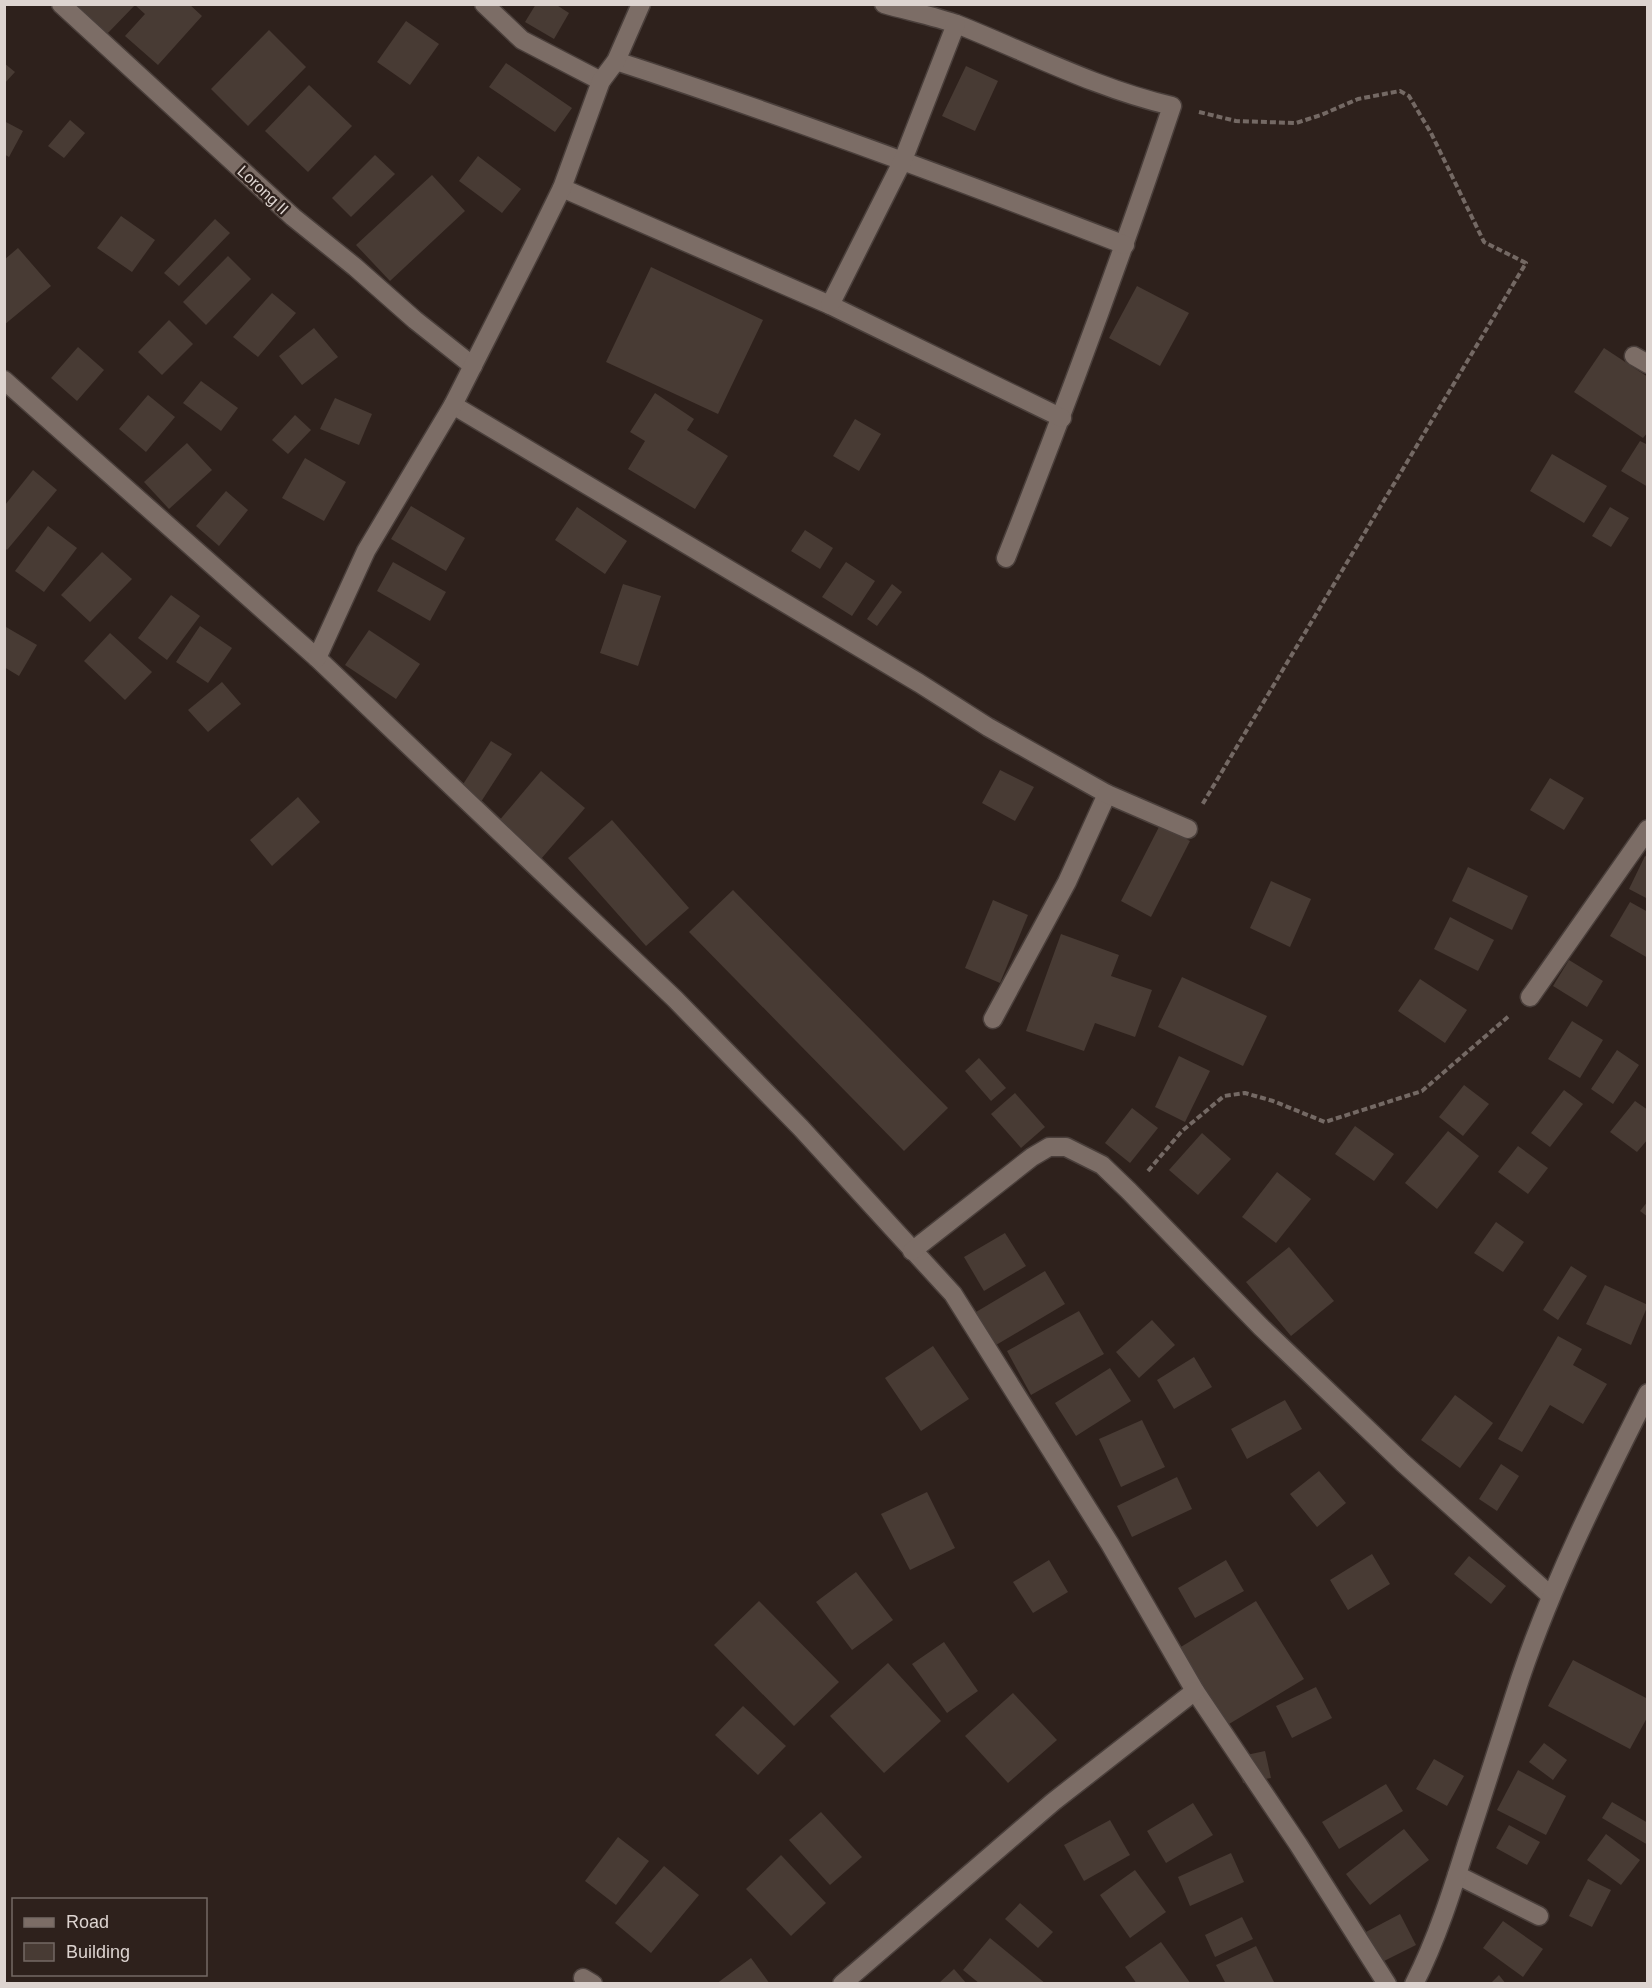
<svg xmlns="http://www.w3.org/2000/svg" width="1652" height="1988" font-family="Helvetica,sans-serif">
<rect width="100%" height="100%" fill="#2e211c"/>
<g fill="#483b34">
<path d="M 76,4 L 189,4 L 202,16 L 158,65 L 125,36 L 145,14 L 135,5 L 107,34 Z"/>
<path d="M 536,4 L 555,4 L 569,13 L 554,39 L 525,22 Z"/>
<path d="M 406,21 L 439,44 L 410,85 L 377,62 Z"/>
<path d="M 269,30 L 306,67 L 248,126 L 211,89 Z"/>
<path d="M 4,63 L 15,72 L 4,84 Z"/>
<path d="M 506,63 L 572,108 L 555,132 L 489,87 Z"/>
<path d="M 966,66 L 998,81 L 975,131 L 942,116 Z"/>
<path d="M 309,85 L 352,126 L 308,172 L 265,131 Z"/>
<path d="M 70,120 L 85,133 L 64,158 L 48,146 Z"/>
<path d="M 4,121 L 23,131 L 9,157 L 4,154 Z"/>
<path d="M 375,155 L 395,174 L 351,217 L 332,198 Z"/>
<path d="M 478,156 L 521,189 L 502,213 L 459,181 Z"/>
<path d="M 432,175 L 465,211 L 390,281 L 356,245 Z"/>
<path d="M 121,216 L 155,240 L 132,272 L 97,248 Z"/>
<path d="M 215,219 L 230,233 L 179,286 L 164,273 Z"/>
<path d="M 18,248 L 51,286 L 4,325 L 4,260 Z"/>
<path d="M 228,256 L 251,279 L 206,325 L 183,302 Z"/>
<path d="M 651,267 L 763,320 L 718,414 L 606,362 Z"/>
<path d="M 1137,286 L 1189,313 L 1160,366 L 1109,338 Z"/>
<path d="M 272,293 L 296,313 L 258,357 L 233,337 Z"/>
<path d="M 169,320 L 193,344 L 162,375 L 138,352 Z"/>
<path d="M 314,328 L 338,357 L 302,385 L 279,356 Z"/>
<path d="M 78,347 L 104,370 L 77,401 L 51,378 Z"/>
<path d="M 1604,348 L 1648,377 L 1648,432 L 1643,438 L 1574,392 Z"/>
<path d="M 201,381 L 238,408 L 221,431 L 183,403 Z"/>
<path d="M 655,393 L 694,419 L 687,430 L 728,456 L 695,509 L 628,469 L 645,441 L 630,432 Z"/>
<path d="M 148,395 L 175,417 L 146,452 L 119,429 Z"/>
<path d="M 335,398 L 372,414 L 359,445 L 320,429 Z"/>
<path d="M 295,415 L 311,430 L 288,454 L 272,440 Z"/>
<path d="M 855,419 L 881,434 L 859,471 L 833,456 Z"/>
<path d="M 1640,441 L 1648,445 L 1648,487 L 1621,471 Z"/>
<path d="M 187,443 L 212,470 L 169,509 L 144,482 Z"/>
<path d="M 1552,454 L 1607,486 L 1584,523 L 1530,491 Z"/>
<path d="M 305,458 L 346,482 L 324,521 L 282,498 Z"/>
<path d="M 33,470 L 57,490 L 7,550 L 5,548 L 5,505 Z"/>
<path d="M 226,491 L 248,510 L 219,546 L 196,526 Z"/>
<path d="M 411,506 L 465,538 L 446,571 L 391,539 Z"/>
<path d="M 577,507 L 627,541 L 605,574 L 555,540 Z"/>
<path d="M 1610,507 L 1629,518 L 1611,547 L 1592,536 Z"/>
<path d="M 48,526 L 77,548 L 44,592 L 15,571 Z"/>
<path d="M 805,530 L 833,548 L 820,569 L 791,551 Z"/>
<path d="M 102,552 L 132,579 L 90,622 L 61,595 Z"/>
<path d="M 393,562 L 446,592 L 430,621 L 377,591 Z"/>
<path d="M 846,562 L 875,581 L 852,616 L 822,597 Z"/>
<path d="M 623,584 L 661,596 L 638,666 L 600,653 Z"/>
<path d="M 892,584 L 902,592 L 877,626 L 867,619 Z"/>
<path d="M 171,595 L 200,616 L 167,660 L 138,638 Z"/>
<path d="M 200,626 L 232,648 L 208,683 L 176,662 Z"/>
<path d="M 6,627 L 37,645 L 19,676 L 4,667 Z"/>
<path d="M 369,630 L 420,664 L 396,699 L 345,665 Z"/>
<path d="M 110,633 L 152,672 L 125,700 L 84,661 Z"/>
<path d="M 222,682 L 241,704 L 208,732 L 188,710 Z"/>
<path d="M 491,741 L 512,754 L 479,805 L 458,792 Z"/>
<path d="M 1000,770 L 1034,787 L 1015,821 L 982,803 Z"/>
<path d="M 541,771 L 585,808 L 541,859 L 498,822 Z"/>
<path d="M 1550,778 L 1584,798 L 1564,830 L 1530,810 Z"/>
<path d="M 298,797 L 320,822 L 272,866 L 250,840 Z"/>
<path d="M 612,820 L 689,908 L 646,946 L 568,858 Z"/>
<path d="M 1160,825 L 1190,841 L 1151,917 L 1121,901 Z"/>
<path d="M 1645,856 L 1648,857 L 1648,899 L 1629,889 Z"/>
<path d="M 1468,867 L 1528,896 L 1512,930 L 1452,901 Z"/>
<path d="M 1271,881 L 1311,899 L 1290,947 L 1250,928 Z"/>
<path d="M 733,890 L 948,1108 L 904,1151 L 689,932 Z"/>
<path d="M 993,900 L 1028,915 L 1000,983 L 965,968 Z"/>
<path d="M 1630,902 L 1648,912 L 1648,958 L 1610,936 Z"/>
<path d="M 1450,917 L 1494,940 L 1478,971 L 1434,949 Z"/>
<path d="M 1061,934 L 1119,955 L 1111,976 L 1152,990 L 1135,1037 L 1095,1023 L 1084,1051 L 1026,1031 Z"/>
<path d="M 1569,960 L 1603,981 L 1587,1007 L 1553,986 Z"/>
<path d="M 1182,977 L 1267,1016 L 1243,1066 L 1158,1027 Z"/>
<path d="M 1420,979 L 1467,1010 L 1445,1043 L 1398,1011 Z"/>
<path d="M 1572,1021 L 1603,1040 L 1580,1078 L 1548,1059 Z"/>
<path d="M 1617,1050 L 1639,1065 L 1613,1104 L 1591,1089 Z"/>
<path d="M 1179,1056 L 1210,1071 L 1185,1122 L 1155,1107 Z"/>
<path d="M 979,1058 L 1006,1088 L 991,1101 L 965,1071 Z"/>
<path d="M 1464,1085 L 1489,1104 L 1463,1136 L 1439,1117 Z"/>
<path d="M 1564,1090 L 1583,1104 L 1550,1147 L 1531,1133 Z"/>
<path d="M 1015,1093 L 1045,1127 L 1021,1148 L 991,1114 Z"/>
<path d="M 1635,1101 L 1648,1110 L 1648,1139 L 1637,1152 L 1610,1132 Z"/>
<path d="M 1132,1108 L 1158,1128 L 1130,1163 L 1105,1143 Z"/>
<path d="M 1355,1126 L 1394,1154 L 1374,1181 L 1335,1154 Z"/>
<path d="M 1448,1131 L 1479,1156 L 1437,1209 L 1405,1183 Z"/>
<path d="M 1202,1133 L 1231,1159 L 1198,1195 L 1169,1170 Z"/>
<path d="M 1518,1146 L 1548,1168 L 1528,1194 L 1498,1172 Z"/>
<path d="M 1277,1172 L 1311,1199 L 1276,1243 L 1242,1217 Z"/>
<path d="M 1648,1201 L 1648,1217 L 1640,1211 Z"/>
<path d="M 1496,1222 L 1524,1242 L 1503,1272 L 1474,1253 Z"/>
<path d="M 1005,1233 L 1026,1266 L 984,1291 L 964,1257 Z"/>
<path d="M 1289,1247 L 1334,1301 L 1291,1336 L 1246,1282 Z"/>
<path d="M 1571,1266 L 1587,1276 L 1558,1320 L 1543,1310 Z"/>
<path d="M 1045,1271 L 1065,1304 L 991,1348 L 971,1315 Z"/>
<path d="M 1605,1285 L 1648,1305 L 1631,1345 L 1586,1324 Z"/>
<path d="M 1079,1311 L 1104,1354 L 1031,1395 L 1007,1351 Z"/>
<path d="M 1152,1320 L 1175,1345 L 1139,1378 L 1116,1352 Z"/>
<path d="M 1558,1336 L 1582,1349 L 1573,1365 L 1607,1384 L 1583,1424 L 1550,1405 L 1522,1452 L 1498,1439 Z"/>
<path d="M 933,1346 L 969,1399 L 921,1431 L 885,1378 Z"/>
<path d="M 1194,1357 L 1212,1387 L 1174,1409 L 1157,1380 Z"/>
<path d="M 1110,1368 L 1131,1401 L 1076,1436 L 1055,1403 Z"/>
<path d="M 1455,1395 L 1493,1423 L 1460,1468 L 1421,1440 Z"/>
<path d="M 1285,1400 L 1302,1429 L 1247,1459 L 1231,1429 Z"/>
<path d="M 1142,1420 L 1165,1467 L 1121,1487 L 1099,1439 Z"/>
<path d="M 1501,1464 L 1519,1476 L 1497,1511 L 1479,1499 Z"/>
<path d="M 1319,1471 L 1346,1503 L 1317,1527 L 1290,1494 Z"/>
<path d="M 1177,1477 L 1192,1509 L 1132,1537 L 1117,1506 Z"/>
<path d="M 927,1492 L 955,1548 L 910,1570 L 881,1514 Z"/>
<path d="M 1372,1554 L 1390,1584 L 1348,1610 L 1330,1580 Z"/>
<path d="M 1469,1556 L 1506,1586 L 1491,1604 L 1454,1574 Z"/>
<path d="M 1049,1560 L 1068,1592 L 1033,1613 L 1013,1582 Z"/>
<path d="M 1226,1560 L 1244,1591 L 1195,1618 L 1178,1588 Z"/>
<path d="M 856,1572 L 893,1620 L 852,1650 L 816,1602 Z"/>
<path d="M 759,1601 L 839,1682 L 794,1726 L 714,1645 Z"/>
<path d="M 1256,1601 L 1304,1679 L 1219,1730 L 1171,1653 Z"/>
<path d="M 944,1642 L 978,1691 L 947,1713 L 912,1664 Z"/>
<path d="M 1573,1660 L 1648,1699 L 1648,1716 L 1630,1749 L 1548,1706 Z"/>
<path d="M 888,1663 L 941,1721 L 884,1773 L 830,1716 Z"/>
<path d="M 1316,1687 L 1332,1718 L 1292,1738 L 1276,1706 Z"/>
<path d="M 1013,1693 L 1057,1740 L 1008,1783 L 965,1736 Z"/>
<path d="M 743,1706 L 786,1746 L 758,1775 L 715,1735 Z"/>
<path d="M 1544,1743 L 1567,1760 L 1553,1780 L 1529,1762 Z"/>
<path d="M 1265,1751 L 1271,1778 L 1243,1783 L 1237,1757 Z"/>
<path d="M 1434,1759 L 1464,1776 L 1447,1806 L 1416,1789 Z"/>
<path d="M 1518,1770 L 1566,1796 L 1546,1835 L 1497,1810 Z"/>
<path d="M 1386,1784 L 1403,1811 L 1339,1849 L 1322,1822 Z"/>
<path d="M 1612,1802 L 1648,1823 L 1648,1845 L 1602,1818 Z"/>
<path d="M 1193,1803 L 1213,1835 L 1166,1863 L 1147,1831 Z"/>
<path d="M 821,1812 L 862,1857 L 830,1885 L 789,1840 Z"/>
<path d="M 1110,1820 L 1130,1855 L 1084,1881 L 1064,1845 Z"/>
<path d="M 1509,1825 L 1540,1842 L 1527,1865 L 1496,1848 Z"/>
<path d="M 1404,1829 L 1429,1860 L 1370,1905 L 1346,1874 Z"/>
<path d="M 1606,1834 L 1640,1860 L 1621,1885 L 1587,1860 Z"/>
<path d="M 618,1837 L 649,1861 L 616,1905 L 585,1881 Z"/>
<path d="M 1231,1853 L 1244,1882 L 1190,1906 L 1178,1877 Z"/>
<path d="M 781,1855 L 826,1903 L 791,1936 L 746,1889 Z"/>
<path d="M 664,1866 L 699,1895 L 651,1953 L 615,1923 Z"/>
<path d="M 1135,1870 L 1166,1912 L 1130,1938 L 1100,1895 Z"/>
<path d="M 1588,1879 L 1611,1890 L 1592,1927 L 1569,1916 Z"/>
<path d="M 1020,1903 L 1053,1932 L 1038,1948 L 1005,1919 Z"/>
<path d="M 1400,1914 L 1416,1945 L 1382,1962 L 1366,1932 Z"/>
<path d="M 1242,1917 L 1253,1939 L 1215,1957 L 1205,1935 Z"/>
<path d="M 1503,1921 L 1543,1949 L 1523,1977 L 1483,1948 Z"/>
<path d="M 990,1938 L 1046,1984 L 980,1984 L 963,1970 Z"/>
<path d="M 1161,1942 L 1191,1984 L 1137,1984 L 1125,1967 Z"/>
<path d="M 1256,1946 L 1275,1984 L 1226,1984 L 1216,1965 Z"/>
<path d="M 751,1958 L 770,1984 L 716,1984 Z"/>
<path d="M 954,1969 L 967,1984 L 938,1984 Z"/>
<path d="M 1499,1975 L 1506,1984 L 1490,1984 Z"/>
</g>
<g fill="none" stroke-linecap="round" stroke-linejoin="round">
<g stroke="#4a3f3b" stroke-width="21">
<g id="minor">
<path d="M 61,4 L 293,217 L 355,267 L 415,320 L 473,366"/>
<path d="M 484,4 L 522,40 L 601,81"/>
<path d="M 884,4 C 908,11 935,16 959,25 C 1029,53 1098,89 1172,106 C 1121,258 1065,409 1006,558"/>
<path d="M 616,61 C 788,117 957,180 1125,245"/>
<path d="M 562,188 L 830,305 L 1062,418"/>
<path d="M 830,305 L 903,160 L 956,24"/>
<path d="M 1634,356 L 1648,364"/>
<path d="M 4,380 L 317,658 L 675,999 L 801,1128 L 953,1294 L 1110,1544 L 1195,1691 L 1298,1844 L 1387,1984"/>
<path d="M 453,405 L 919,683 L 988,727 L 1107,794 L 1067,882 L 993,1019"/>
<path d="M 317,658 L 366,551 L 453,405 L 535,243 L 562,188 L 601,81 L 616,61 L 641,4"/>
<path d="M 1107,794 L 1188,829"/>
<path d="M 1530,997 L 1648,829"/>
<path d="M 912,1251 L 1032,1157 L 1049,1147 L 1066,1147 L 1102,1165 L 1129,1191 L 1261,1327 L 1403,1463 L 1551,1596"/>
<path d="M 1457,1875 L 1539,1916"/>
<path d="M 583,1978 L 593,1984"/>
<path d="M 842,1984 L 1053,1802 L 1195,1691"/>
<path d="M 1414,1984 C 1437,1939 1452,1891 1467,1843 C 1485,1789 1502,1734 1520,1679 C 1554,1579 1600,1488 1648,1393"/>
</g>
</g>
<g stroke="#746964" stroke-width="4" stroke-dasharray="6 3" stroke-linecap="butt">
<path d="M 1199,112 L 1236,121 L 1296,123 L 1321,115 L 1358,99 L 1400,91 L 1409,96 L 1431,133 L 1484,242 L 1526,263 L 1202,805"/>
<path d="M 1148,1171 L 1182,1131 L 1224,1096 L 1245,1093 L 1273,1101 L 1325,1122 L 1422,1091 L 1509,1016"/>
</g>
<use href="#minor" stroke="#7c6d66" stroke-width="18"/>
</g>
<g text-anchor="middle" dominant-baseline="central" stroke-width="5" stroke-linejoin="round" paint-order="stroke">
<g font-size="16" fill="#ddd4d0" stroke="#2e211c">
<text transform="translate(263 190) rotate(43)">Lorong II</text>
</g>
</g>
<rect width="1652" height="1988" fill="none" stroke="#ddd4d0" stroke-width="12"/>
<rect x="12" y="1898" width="195" height="78" fill="#2e211c" stroke="#746964" stroke-width="1.5"/>
<rect x="24" y="1918" width="30" height="9" fill="#7c6d66" stroke="#746964" stroke-width="1.5"/>
<text x="66" y="1928" font-size="18" fill="#ddd4d0">Road</text>
<rect x="24" y="1943" width="30" height="18" fill="#483b34" stroke="#746964" stroke-width="1.5"/>
<text x="66" y="1958" font-size="18" fill="#ddd4d0">Building</text>
</svg>
